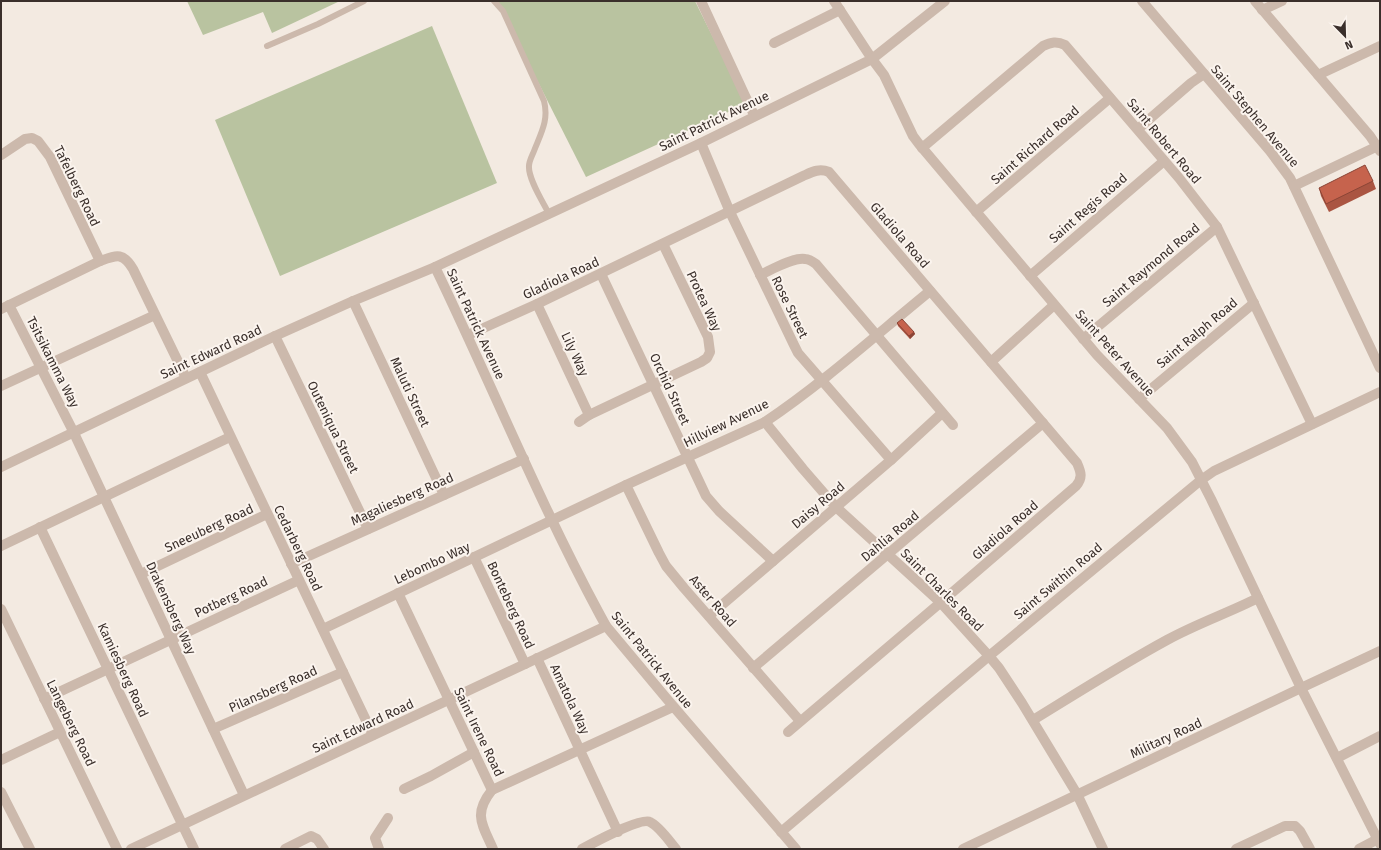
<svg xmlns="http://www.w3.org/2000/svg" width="1381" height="850" font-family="'Fira Sans',sans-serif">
<rect width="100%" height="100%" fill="#f3eae1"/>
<g fill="#b9c3a0">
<path d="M 187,1 L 340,1 L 272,33 L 263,12 L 203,35 Z"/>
<path d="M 497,1 L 695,1 L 746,104 L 586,177 Z"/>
<path d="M 432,26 L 497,183 L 280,276 L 215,120 Z"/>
</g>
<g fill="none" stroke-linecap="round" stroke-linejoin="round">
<g stroke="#ccb9ac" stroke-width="6">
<path d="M 494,1 L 503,11 L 544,101 C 549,120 541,133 534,151 C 532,156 529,161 529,166 C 528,179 543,202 549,214"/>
<path d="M 267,46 L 318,24 L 364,1"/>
</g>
<g stroke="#ccb9ac" stroke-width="10">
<path d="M 701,1 L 754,115"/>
<path d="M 1142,1 L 1270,151 L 1290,178 L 1380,368"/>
<path d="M 1255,1 L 1370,136 L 1380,151"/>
<path d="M 1262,10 L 1282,1"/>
<path d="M 774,43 L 840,10"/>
<path d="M 1318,75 L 1380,46"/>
<path d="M 1138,129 L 1191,83 L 1204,74"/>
<path d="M 701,143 L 730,212 L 794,345 L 798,353 L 891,460"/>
<path d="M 922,148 L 1043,46 C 1051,42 1057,41 1065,45 L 1179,178 L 1217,227 L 1312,424"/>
<path d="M 1,155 L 25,139 L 32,138 L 38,141 L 50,157 L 100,261"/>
<path d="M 1294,186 L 1380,145"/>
<path d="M 976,212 L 1110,98"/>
<path d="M 435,267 C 491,383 539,502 600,615 L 606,626 L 667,699 L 796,849"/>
<path d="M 601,274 L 706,496 L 719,511 L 773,561"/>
<path d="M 760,275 C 771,270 793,257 805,259 C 809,259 812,261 816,264 L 953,425"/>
<path d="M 1030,276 L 1164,161"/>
<path d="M 353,301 L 444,495"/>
<path d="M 537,304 L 589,415"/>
<path d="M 9,305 L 73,431 L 244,795"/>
<path d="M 1,309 L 100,261 C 117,255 123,252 133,269 L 186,378"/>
<path d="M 468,335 L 537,304 L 803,176 C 812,172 819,168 829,172 L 1077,463 C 1081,472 1083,478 1076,486 L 940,603 L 788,732"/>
<path d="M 275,336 L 368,529"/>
<path d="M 1083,339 L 1217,227"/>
<path d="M 991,362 L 1054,305"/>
<path d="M 200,372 L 373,735"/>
<path d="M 1,386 L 155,315"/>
<path d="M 1139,399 L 1254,303"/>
<path d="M 579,422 L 589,415 L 701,362 L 707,358 L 710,352 L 708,337 L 663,244"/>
<path d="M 765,422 L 803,469 L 836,507 L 940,602 L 989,656 L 999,668 L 1022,703 L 1077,794 L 1103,849"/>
<path d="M 1,467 L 275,336 L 353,301 L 435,267 L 701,143 L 872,59 L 834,1"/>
<path d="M 626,485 L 659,553 L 666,566 L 684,588 L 800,721"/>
<path d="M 40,527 L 194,849"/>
<path d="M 1,546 L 230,437"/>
<path d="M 474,557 L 525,664"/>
<path d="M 291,564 L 524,459"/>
<path d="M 141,574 L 267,514"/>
<path d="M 398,593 L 492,790"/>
<path d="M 1,609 L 117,849"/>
<path d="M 709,616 L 891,460 L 942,413"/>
<path d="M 323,629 L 626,485 L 765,422 C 823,383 876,335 930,291"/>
<path d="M 537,658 L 618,832"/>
<path d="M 753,668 L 1043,423"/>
<path d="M 44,699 L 299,580"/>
<path d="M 1033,720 C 1077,693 1121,665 1167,640 C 1196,624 1228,613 1258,598"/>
<path d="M 213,729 L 343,672"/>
<path d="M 1337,758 L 1380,736"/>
<path d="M 1,760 L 60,732"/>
<path d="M 404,789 L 431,776 L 474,752"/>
<path d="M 1,792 L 30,849"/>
<path d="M 781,832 L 989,656 L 1201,480 L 1214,471 L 1380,392"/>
<path d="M 131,849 L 606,626"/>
<path d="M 285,849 L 311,836 L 317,839 L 324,849"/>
<path d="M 379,849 L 375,838 L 388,818"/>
<path d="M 493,849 C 482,824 473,814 492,790 L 673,707"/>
<path d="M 582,849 C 593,843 641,817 650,822 C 659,826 670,842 676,849"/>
<path d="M 963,849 L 1301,688"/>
<path d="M 1236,849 L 1285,826 L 1295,826 L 1300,831 L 1310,849"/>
<path d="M 1359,849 L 1378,839"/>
</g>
<g stroke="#ccb9ac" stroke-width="10">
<path d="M 945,1 L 872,59 L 884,75 L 913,136 L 919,144 L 1097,355 L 1167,428 L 1192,462 L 1211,499 L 1301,688 L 1380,844"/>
<path d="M 1301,688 L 1380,651"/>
</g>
</g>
<g fill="#aa5542">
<path d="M 1373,181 L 1376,189 L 1329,212 L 1321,196 L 1319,188 Z"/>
<path d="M 897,323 L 914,332 L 915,334 L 910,339 L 898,326 Z"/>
</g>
<path fill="#8b4536" d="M 914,332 L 915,334 L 910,339 L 909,336 Z"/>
<g fill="#c6634d" stroke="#8b4536">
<path d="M 1365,165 L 1373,181 L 1326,204 L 1319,188 Z"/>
<path d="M 902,319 L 914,332 L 909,336 L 897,323 Z"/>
</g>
<g text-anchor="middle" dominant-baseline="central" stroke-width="4" stroke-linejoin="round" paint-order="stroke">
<g font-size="13" fill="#3a2f2b" stroke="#fbf4ee">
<text transform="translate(1255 116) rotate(50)">Saint Stephen Avenue</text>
<text transform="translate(714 121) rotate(-26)">Saint Patrick Avenue</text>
<text transform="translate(1164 141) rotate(50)">Saint Robert Road</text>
<text transform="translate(1035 145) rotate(-41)">Saint Richard Road</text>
<text transform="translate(77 186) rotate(64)">Tafelberg Road</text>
<text transform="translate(1088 208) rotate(-41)">Saint Regis Road</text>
<text transform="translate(900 235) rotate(49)">Gladiola Road</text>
<text transform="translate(1151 265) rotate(-40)">Saint Raymond Road</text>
<text transform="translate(561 278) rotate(-25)">Gladiola Road</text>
<text transform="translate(704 301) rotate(65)">Protea Way</text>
<text transform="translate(790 307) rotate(64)">Rose Street</text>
<text transform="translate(476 324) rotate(65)">Saint Patrick Avenue</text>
<text transform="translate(1197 333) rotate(-40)">Saint Ralph Road</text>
<text transform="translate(211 352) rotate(-25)">Saint Edward Road</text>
<text transform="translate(1115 353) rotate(48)">Saint Peter Avenue</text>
<text transform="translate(575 354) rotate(65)">Lily Way</text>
<text transform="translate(53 362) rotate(63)">Tsitsikamma Way</text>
<text transform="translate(670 389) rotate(65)">Orchid Street</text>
<text transform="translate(410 392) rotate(65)">Maluti Street</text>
<text transform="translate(726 423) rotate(-26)">Hillview Avenue</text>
<text transform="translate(333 427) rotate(64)">Outeniqua Street</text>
<text transform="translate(402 499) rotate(-24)">Magaliesberg Road</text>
<text transform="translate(818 505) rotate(-40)">Daisy Road</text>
<text transform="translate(209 528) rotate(-25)">Sneeuberg Road</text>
<text transform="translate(1005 530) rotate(-41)">Gladiola Road</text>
<text transform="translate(890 536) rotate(-40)">Dahlia Road</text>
<text transform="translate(298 548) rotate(64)">Cedarberg Road</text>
<text transform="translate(432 563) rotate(-25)">Lebombo Way</text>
<text transform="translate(1058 581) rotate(-40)">Saint Swithin Road</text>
<text transform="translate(942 590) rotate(45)">Saint Charles Road</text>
<text transform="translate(231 597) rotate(-25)">Potberg Road</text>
<text transform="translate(713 601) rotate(49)">Aster Road</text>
<text transform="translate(511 605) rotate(65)">Bonteberg Road</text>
<text transform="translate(171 608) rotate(65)">Drakensberg Way</text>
<text transform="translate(652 660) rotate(51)">Saint Patrick Avenue</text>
<text transform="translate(123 670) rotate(65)">Kamiesberg Road</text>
<text transform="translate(273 689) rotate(-24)">Pilansberg Road</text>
<text transform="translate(570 699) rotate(65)">Amatola Way</text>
<text transform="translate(71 723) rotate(64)">Langeberg Road</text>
<text transform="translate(363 726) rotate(-25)">Saint Edward Road</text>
<text transform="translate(479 732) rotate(64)">Saint Irene Road</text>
<text transform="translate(1166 738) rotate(-25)">Military Road</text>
</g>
</g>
<rect width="1381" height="850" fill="none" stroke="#3a2f2b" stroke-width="4"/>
<g transform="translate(1345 36) rotate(157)" stroke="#fbf4ee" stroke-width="3" paint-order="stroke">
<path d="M0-3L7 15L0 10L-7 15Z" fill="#3a2f2b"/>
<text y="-6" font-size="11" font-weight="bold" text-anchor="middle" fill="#3a2f2b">N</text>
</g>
</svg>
